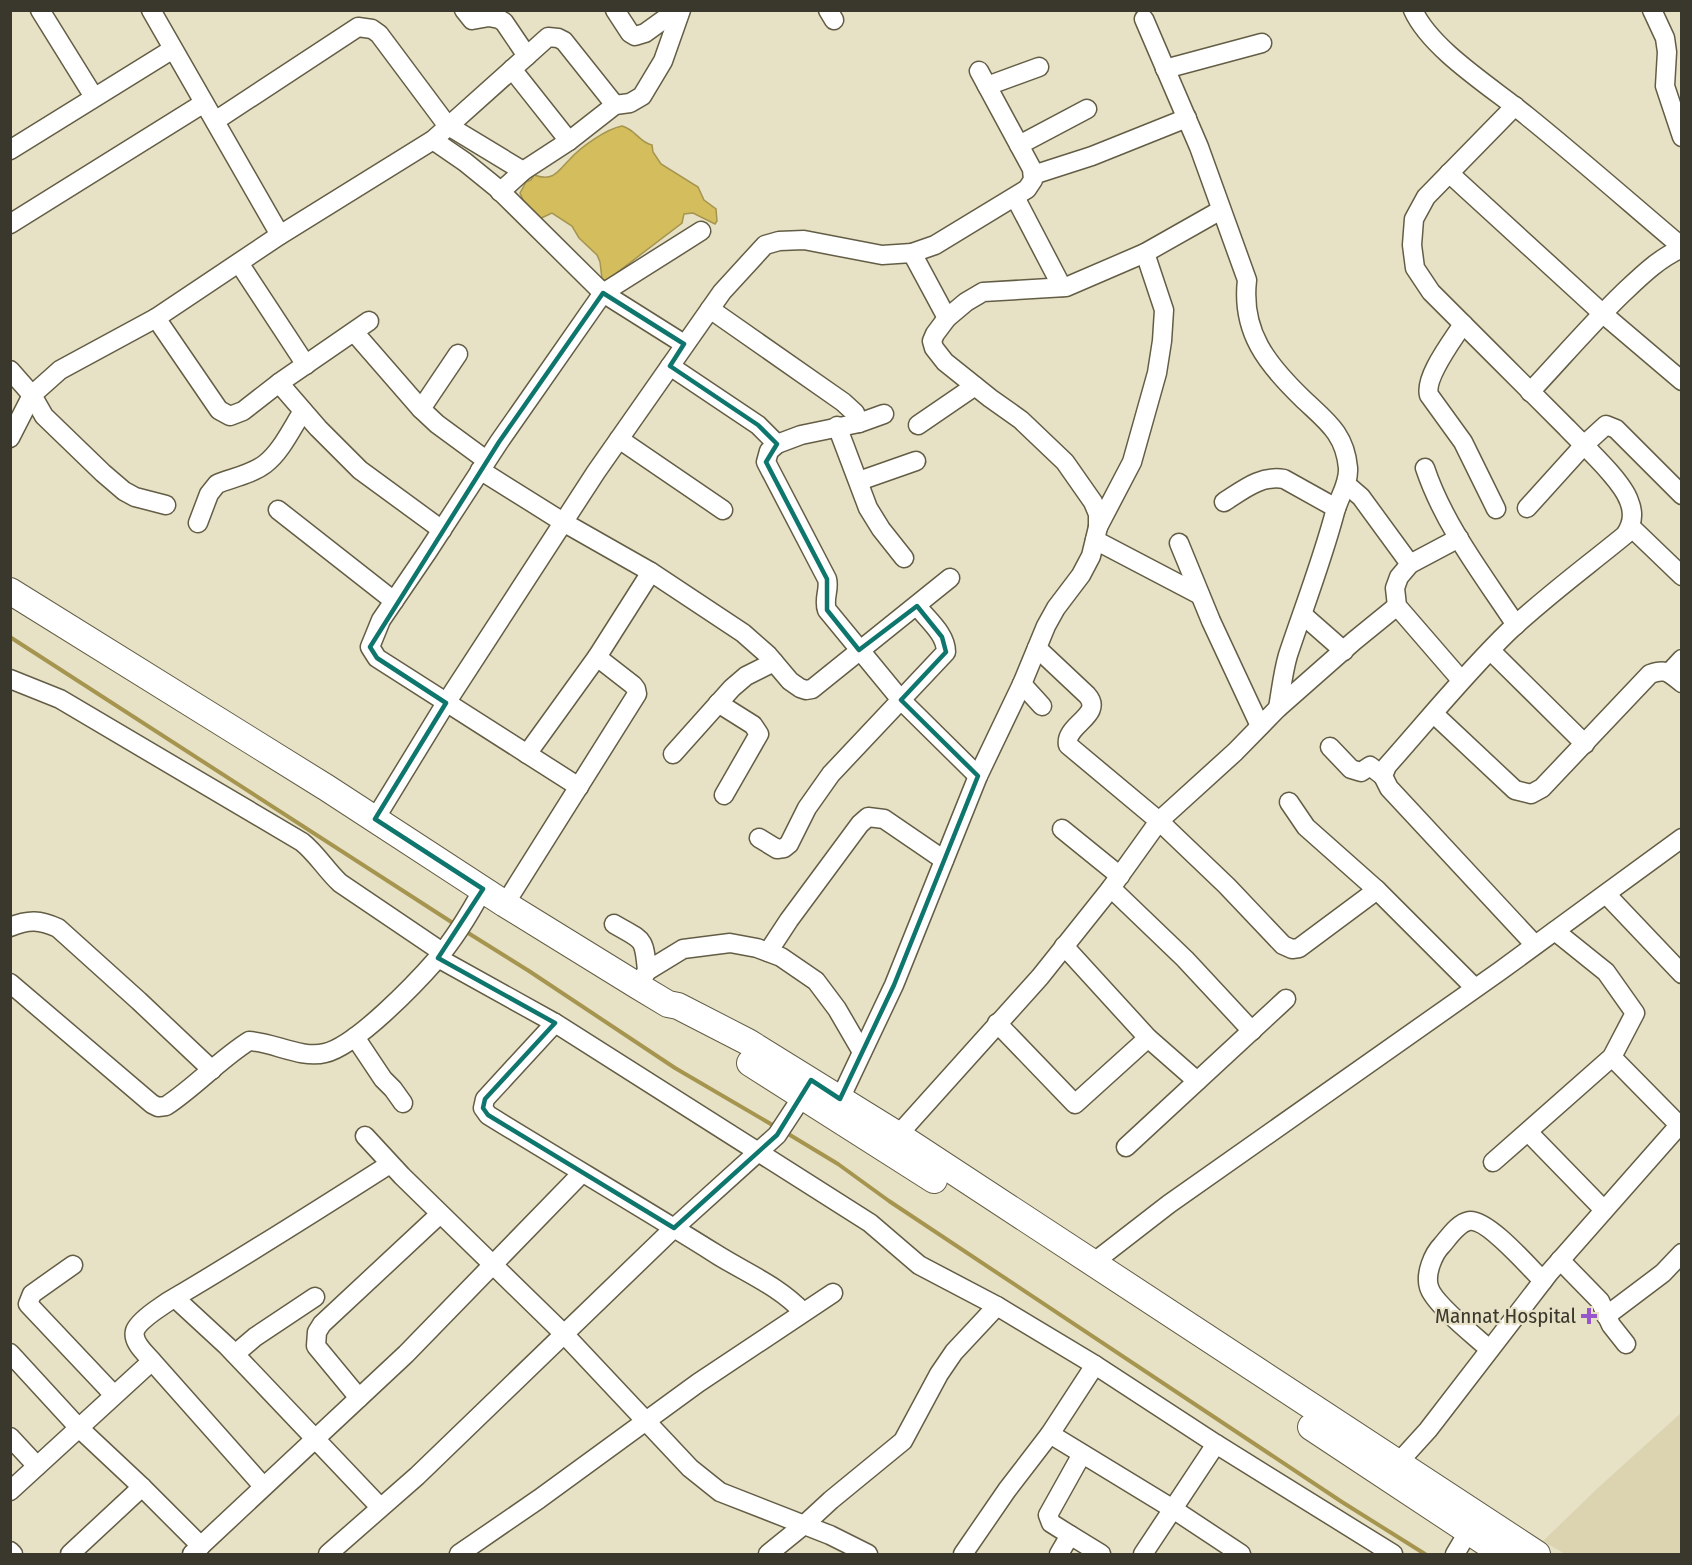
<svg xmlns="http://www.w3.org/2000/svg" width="1692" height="1565" font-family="'Fira Sans Condensed',sans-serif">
<rect width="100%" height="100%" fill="#e7e1c5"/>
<path fill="#dcd4b1" d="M 1681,1413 L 1681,1554 L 1565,1554 L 1543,1541 L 1600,1486 Z"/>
<path fill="#d3bd5d" stroke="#a5954f" stroke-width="1.5" d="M 622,126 C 635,129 640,143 652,145 L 653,152 L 661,164 L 698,187 L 704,200 L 716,209 L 717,221 L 715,224 L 693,213 L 684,214 L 682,223 L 606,281 L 602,279 L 600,262 L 597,255 L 579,238 L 572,226 L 552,213 L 539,219 L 527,209 L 520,193 L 526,182 L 531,180 L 534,175 C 554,182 558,171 570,159 C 581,147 606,129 622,126 Z"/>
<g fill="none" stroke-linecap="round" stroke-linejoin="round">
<g stroke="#a5954f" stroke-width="4">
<path d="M 10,637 L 456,925"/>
<path d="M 465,931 L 529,971 L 675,1068 L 776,1127"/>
<path d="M 785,1132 L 838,1164 L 889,1201 L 1342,1502 L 1425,1554"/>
</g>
<g stroke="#635d45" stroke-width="21">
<g id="minor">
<path d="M 40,10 L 94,97"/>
<path d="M 151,10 L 280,235"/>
<path d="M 464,10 L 472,20 L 489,17 L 499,19 L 504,22 L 527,56"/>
<path d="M 615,10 L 630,33 L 635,36 L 645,33 L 677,10"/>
<path d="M 828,10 L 834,20"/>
<path d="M 1413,10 C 1431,50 1493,88 1527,116 C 1579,158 1630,203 1682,247"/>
<path d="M 1652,10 L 1665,38 L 1667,52 L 1665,86 L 1682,137"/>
<path d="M 1144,19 L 1199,147 L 1247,280 C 1241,332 1267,364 1302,398 C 1326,421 1345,433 1348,468 C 1349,484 1339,497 1335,512 C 1322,561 1304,607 1288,655 C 1283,672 1281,691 1278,708"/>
<path d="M 512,69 L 569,141"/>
<path d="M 1165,69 L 1262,43"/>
<path d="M 987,86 L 1039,67"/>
<path d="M 1515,106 L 1426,197 L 1414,219 L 1412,245 L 1415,268 L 1431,292 C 1476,337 1522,383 1567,428 C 1583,445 1622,480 1629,501 C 1634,513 1633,524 1625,535 C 1586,567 1545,597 1508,632 C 1465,674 1427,721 1387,766 L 1383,776 L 1389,788 L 1535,945"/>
<path d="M 215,121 L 358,27 L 372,29 L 379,34 L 447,125 L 523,171"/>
<path d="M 433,140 L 465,162 L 497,188 L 603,293 L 684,344"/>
<path d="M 1019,145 L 1087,109"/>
<path d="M 10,150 L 173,49"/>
<path d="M 1449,173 L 1602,313 L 1682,381"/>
<path d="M 1033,175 L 1092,156 L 1187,118"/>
<path d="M 500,192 L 523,171 L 569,141 L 615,105 L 630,103 L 642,96 L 663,61 L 681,10"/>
<path d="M 1015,197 L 1062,287"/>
<path d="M 10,224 L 204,103"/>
<path d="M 912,253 L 947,318"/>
<path d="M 239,263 L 306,365"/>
<path d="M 710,309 L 843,402 L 855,413 L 859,423"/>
<path d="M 156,318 L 219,410 L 230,416 L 243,411 L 279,383 L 318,428 L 360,470 L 442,530"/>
<path d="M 1463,324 C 1453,340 1424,377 1429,395 L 1463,442 L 1496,509"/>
<path d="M 354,332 L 421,409 L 437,424 L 486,460"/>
<path d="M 670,366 L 758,425 L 777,444"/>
<path d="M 10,370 L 32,395 L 44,416 L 103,473 L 124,491 L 135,497 L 166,505"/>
<path d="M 279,383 L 369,321"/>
<path d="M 1530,392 C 1561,359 1591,324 1623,293 C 1642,275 1658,259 1682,248"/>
<path d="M 421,409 L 458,354"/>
<path d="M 884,414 L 859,423 L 801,435 L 777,444 L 769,451 L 766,462 L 827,579 C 830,589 823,599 827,610 L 901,700 L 978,776"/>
<path d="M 918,425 L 975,386"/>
<path d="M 837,426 L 868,508 L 881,529 L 904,558"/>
<path d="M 10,438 L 32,395 L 60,370 L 156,318 L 280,235 L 433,140 L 548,37 L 558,38 L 564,41 L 615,105"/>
<path d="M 619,439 L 723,510"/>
<path d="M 1425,468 C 1444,525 1483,575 1516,625"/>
<path d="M 480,470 L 563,522 L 651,572 L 743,633 L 768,655 L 790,681 L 800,688 L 806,690 L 812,689 L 950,578"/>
<path d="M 859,481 L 916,461"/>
<path d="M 1346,484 L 1361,497 L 1410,564"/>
<path d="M 1224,502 C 1243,490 1260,475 1284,479 L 1336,508"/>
<path d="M 1527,508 L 1584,445 L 1606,425 L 1616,429 L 1682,495"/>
<path d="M 278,510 L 394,601"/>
<path d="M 198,523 L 209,494 L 217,484 C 232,478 252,474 265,464 C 281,452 292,428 303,411"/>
<path d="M 1098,527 L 1132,462 L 1157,373 L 1162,341 L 1164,310 L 1145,253"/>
<path d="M 1631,527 L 1682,576"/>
<path d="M 1459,538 L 1410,564 L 1399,577 L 1395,588 L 1397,606 L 1461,680"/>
<path d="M 1095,540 L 1200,595"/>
<path d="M 1179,543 L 1211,621 L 1260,726"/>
<path d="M 1303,615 L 1344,651"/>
<path d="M 1037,648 L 1087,695 C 1105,715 1064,725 1068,745 L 1159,821 L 1227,886 L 1283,945 L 1292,949 L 1299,948 L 1377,890"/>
<path d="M 1491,651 L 1585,744"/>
<path d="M 1669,673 L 1682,659"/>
<path d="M 10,679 L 60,699 L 302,842 C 317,854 326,870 340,883 L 442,952"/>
<path d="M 1022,684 L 1042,706"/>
<path d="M 718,703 L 753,725 L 759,734 L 724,795"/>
<path d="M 1434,714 L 1515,790 L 1531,794 L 1542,788 L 1650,674 C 1666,668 1669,673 1682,683"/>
<path d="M 1330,747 L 1351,769 L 1361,772 L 1370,766 L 1383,776"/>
<path d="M 527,754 L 597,657 L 651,572"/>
<path d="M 673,754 L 732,688 L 746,676 L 774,662"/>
<path d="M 579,787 L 377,658 L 370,647 L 381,620 L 428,551 L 499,442 L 603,293 L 701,231"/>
<path d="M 1289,802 L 1306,827 L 1377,890 L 1475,988"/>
<path d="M 375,819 L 446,703 L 596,472 L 722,292 L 765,245 L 779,241 L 804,240 L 882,255 L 912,253 L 935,245 L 1027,189 L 1033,180 L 1032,169 L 979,71"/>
<path d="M 1062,829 L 1120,876"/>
<path d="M 759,838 L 777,849 L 784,848 L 789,844 L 807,808 L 831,774 L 946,652 C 946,634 928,620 917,606"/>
<path d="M 1111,888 L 1185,959 L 1252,1031"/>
<path d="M 1606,894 L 1682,974"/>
<path d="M 505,904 L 637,694 L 636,689 L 633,685 L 597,657"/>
<path d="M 614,924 C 643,941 644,936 647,971"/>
<path d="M 10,927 C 29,919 40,920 58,928 L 139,1001 L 212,1070"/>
<path d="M 1064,946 L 1148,1038 L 1197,1081"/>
<path d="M 768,952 L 789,920 L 860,824 L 868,817 L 884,819 L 944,860"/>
<path d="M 438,958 L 555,1023 L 870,1223 L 919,1265 L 997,1306 L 1095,1365 L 1216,1444 L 1393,1554"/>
<path d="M 10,983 L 152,1104 L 158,1107 L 166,1106 C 195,1087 219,1060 249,1041 C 273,1042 301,1059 325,1053 C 356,1046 416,983 437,959 C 455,938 470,913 483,889"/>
<path d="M 638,986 L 647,971 L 683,949 L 730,943 L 757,948 L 781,957 L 816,981 L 837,1009 L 862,1052"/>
<path d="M 555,1023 L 485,1099 L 483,1108 L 488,1115 C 564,1162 641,1207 716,1254 C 746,1273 779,1286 803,1312"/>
<path d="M 997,1023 L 1075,1104 L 1148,1038"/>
<path d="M 355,1037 L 383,1079 L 393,1089 L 403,1103"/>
<path d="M 1612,1057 L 1679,1125"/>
<path d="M 840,1099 L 894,985 L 978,776 L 1022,684 L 1046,626 L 1056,608 L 1081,575 L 1091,556 L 1098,527 L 1098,514 L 1093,502 L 1065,462 L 1021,420 L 990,398 L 945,362 L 934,348 L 932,341 L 935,334 L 947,318 L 966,302 L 983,292 L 1066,287 L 1145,253 L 1221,210"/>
<path d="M 898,1135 L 1040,977 L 1111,888 L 1159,821 L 1235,752 L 1278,708 L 1354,641 L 1397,606"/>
<path d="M 1531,1135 L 1604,1210"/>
<path d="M 365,1136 L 402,1176 L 564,1334 L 690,1468 L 720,1492 L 830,1535 L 868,1554"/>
<path d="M 1126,1147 L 1286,999"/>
<path d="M 1493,1162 L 1612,1057 L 1635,1013 L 1606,972 L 1555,931"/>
<path d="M 1560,1260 L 1600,1301 L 1611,1325 L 1626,1344"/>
<path d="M 73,1265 L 32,1294 L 28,1304 L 114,1395"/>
<path d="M 1094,1265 L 1098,1259 L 1169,1204 L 1500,971 L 1682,838"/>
<path d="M 175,1298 L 227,1346 L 380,1507"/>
<path d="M 1606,1316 L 1663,1273 L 1682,1253"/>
<path d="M 1489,1349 C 1476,1337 1433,1303 1429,1287 C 1425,1274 1433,1254 1442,1245 C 1449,1237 1458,1223 1469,1221 C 1487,1218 1530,1268 1543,1281"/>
<path d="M 10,1353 L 78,1427 L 142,1487 L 201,1546"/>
<path d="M 235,1354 L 255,1337 L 315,1297"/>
<path d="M 359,1398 L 316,1346 L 317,1332 L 322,1324 L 440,1214"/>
<path d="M 1050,1434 L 1173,1509 L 1241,1554"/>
<path d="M 10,1437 L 37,1466"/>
<path d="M 1398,1463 L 1428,1430 L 1549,1273 L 1682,1122"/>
<path d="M 263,1486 L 152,1361 C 145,1353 132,1342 135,1331 C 138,1320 170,1300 181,1294 C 252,1252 321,1208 390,1164"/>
<path d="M 10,1491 L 152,1361"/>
<path d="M 1070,1535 L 1051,1523 L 1048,1515 L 1082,1454"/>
<path d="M 10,1551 L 13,1554"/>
<path d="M 70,1554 L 142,1487"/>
<path d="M 192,1554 L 406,1354 L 582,1173"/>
<path d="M 328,1554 L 417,1476 L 674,1228 L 777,1135 L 802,1097"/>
<path d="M 459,1554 L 539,1499 L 698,1383 L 833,1293"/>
<path d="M 768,1554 L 805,1524 L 831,1500 L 903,1441 L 939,1374 L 954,1352 L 997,1306"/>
<path d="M 963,1554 L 1007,1490 L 1050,1434 L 1095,1365"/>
<path d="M 1059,1554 L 1070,1535 L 1101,1554"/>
<path d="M 1143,1554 L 1216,1444"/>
<path d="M 1455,1554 L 1474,1522"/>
</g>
</g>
<g stroke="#635d45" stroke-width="28">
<g id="highway">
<path d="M 10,591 L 327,788 L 505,904 L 638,986 L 668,1004 L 678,1006 L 748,1042 L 898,1135 L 1537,1554"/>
<path d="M 750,1063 L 934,1180"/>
<path d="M 1311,1427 L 1503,1554"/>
</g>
</g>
<use href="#minor" stroke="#fff" stroke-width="18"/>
<use href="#highway" stroke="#fff" stroke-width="26"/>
</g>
<path fill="none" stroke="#0f766e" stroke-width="4.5" stroke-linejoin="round" d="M 603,293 L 684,344 L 670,366 L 758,425 L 777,444 L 766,462 L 827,579 L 827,610 L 859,650 L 917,606 L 942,637 L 946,652 L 901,700 L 978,776 L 894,985 L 840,1099 L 811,1080 L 777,1135 L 674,1228 L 488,1115 L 483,1108 L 485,1099 L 555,1023 L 438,958 L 483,889 L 375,819 L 446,703 L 377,658 L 370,647 L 499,442 Z"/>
<path fill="#9756cc" stroke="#e7e1c5" stroke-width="2" d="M1586 1307h6v6h6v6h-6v6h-6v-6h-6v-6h6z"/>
<g text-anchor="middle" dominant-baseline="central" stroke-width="4.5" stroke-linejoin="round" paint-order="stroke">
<g font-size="21" fill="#3a382d" stroke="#e7e1c5" text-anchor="end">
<text x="1576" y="1316">Mannat Hospital</text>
</g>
</g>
<rect width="1692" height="1565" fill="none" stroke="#3a382d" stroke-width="24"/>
</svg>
